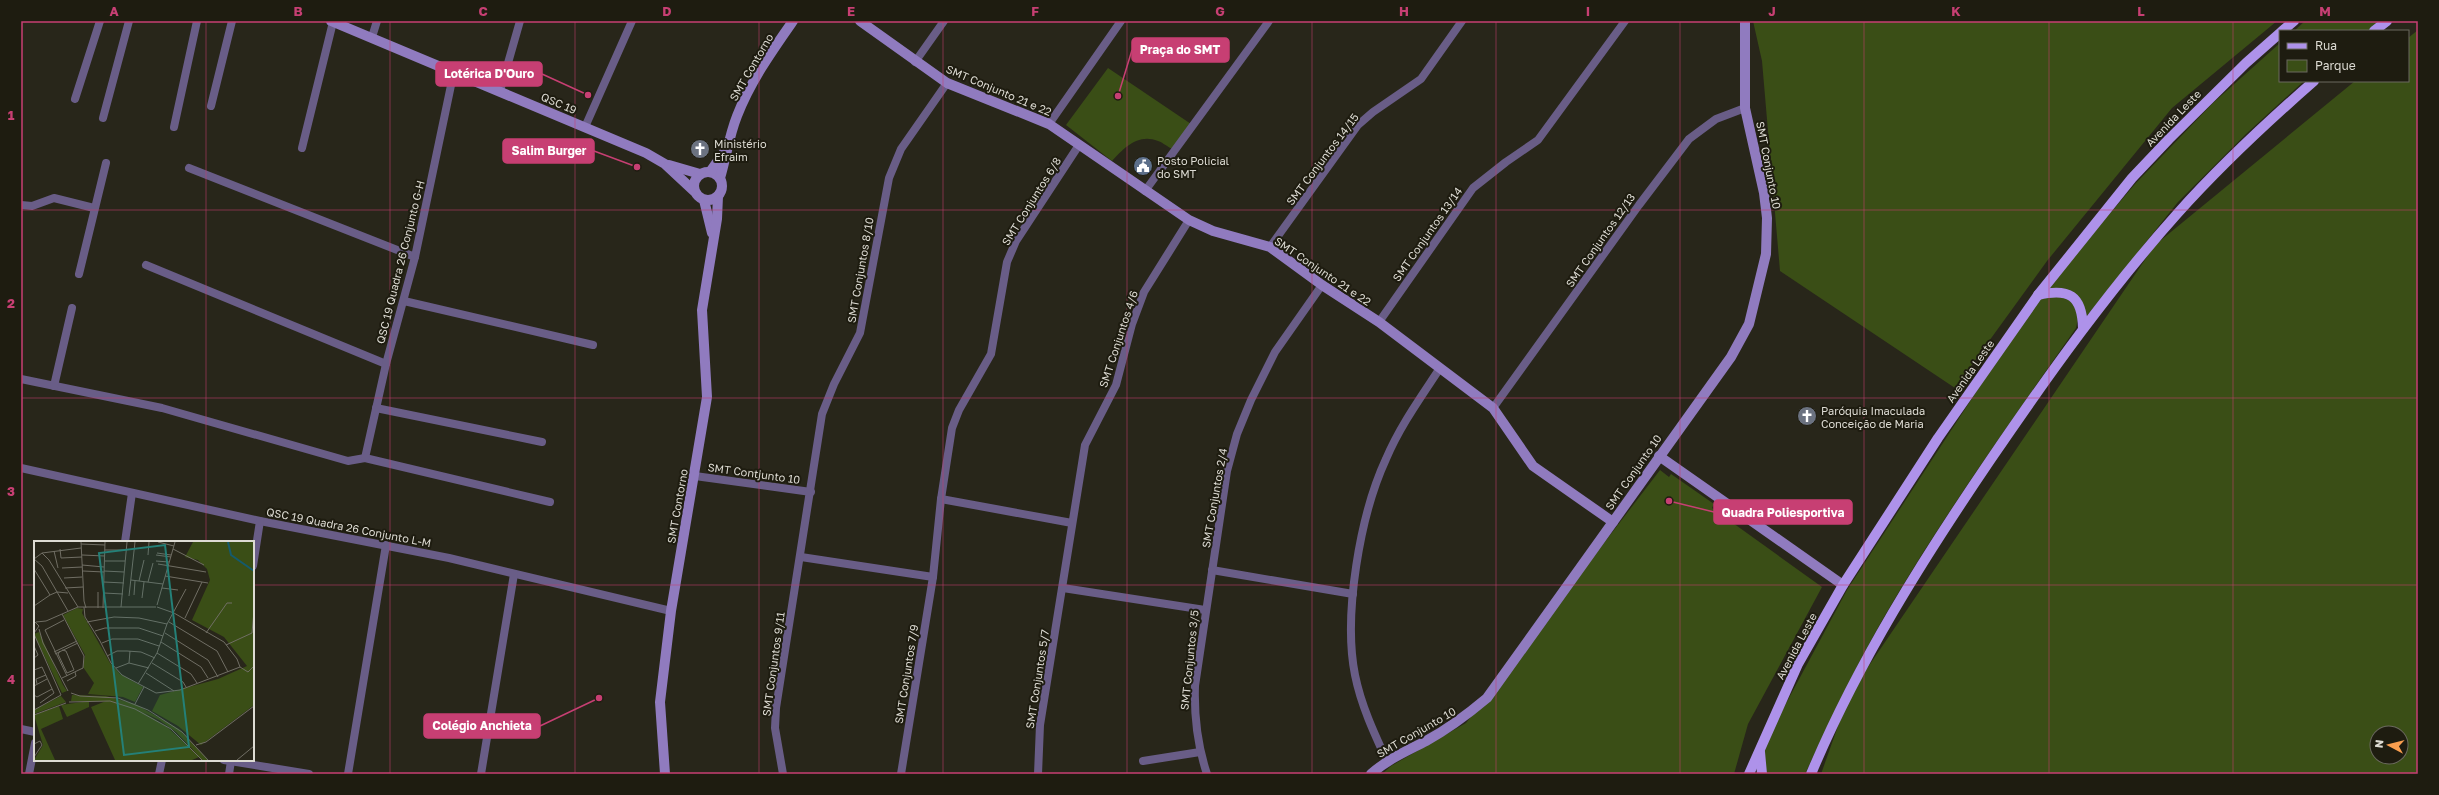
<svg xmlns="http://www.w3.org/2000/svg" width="2439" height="795" font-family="'Golos Text',sans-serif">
<rect width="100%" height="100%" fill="#28261a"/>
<g fill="#3a4e16" fill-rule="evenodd">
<path d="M 1753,21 L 2277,21 L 2172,108 L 2047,261 L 1955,388 L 1780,271 L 1762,61 Z"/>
<path d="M 2305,21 L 2385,21 L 2371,31 L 2294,31 Z"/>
<path d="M 2418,30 L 2418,774 L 1821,774 L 1849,695 L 2155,245 L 2355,81 L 2408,81 L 2408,38 ZM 2377,733 L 2401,733 L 2401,757 L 2377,757 Z"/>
<path d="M 2280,43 L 2280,81 L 2304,81 L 2246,134 L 2178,202 L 2078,327 L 2080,314 L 2076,299 L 2047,288 L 2135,184 L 2213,103 Z"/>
<path d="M 1108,68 L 1191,124 L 1173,149 C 1167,147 1164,143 1158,141 C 1138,133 1124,148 1112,161 L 1066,125 Z"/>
<path d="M 2065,290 L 2079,314 L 2076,328 C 2013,418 1950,506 1894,600 C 1861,655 1833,714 1806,772 L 1803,774 L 1760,774 L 1761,750 L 1847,590 L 2040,294 Z"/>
<path d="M 1660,470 L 1669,477 L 1671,474 L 1714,504 L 1712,508 L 1822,587 L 1748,724 L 1734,774 L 1382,774 L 1391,766 L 1466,723 Z"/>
</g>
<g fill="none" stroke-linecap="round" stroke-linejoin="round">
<g stroke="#695d87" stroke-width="8">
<path d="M 372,37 L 377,21"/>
<path d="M 915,62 L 944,21"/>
<path d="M 500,91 L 520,21"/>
<path d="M 75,99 L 100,21"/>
<path d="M 211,106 L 232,21"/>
<path d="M 103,118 L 129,21"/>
<path d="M 1049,124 L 1121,21"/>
<path d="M 174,127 L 197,21"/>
<path d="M 585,127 L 632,21"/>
<path d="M 302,148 L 333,22"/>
<path d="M 189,168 L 415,257"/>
<path d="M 1145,191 L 1269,21"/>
<path d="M 21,205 L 32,206 L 54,198 L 94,208"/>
<path d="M 1270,247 L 1358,125 L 1373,112 L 1421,79 L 1462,21"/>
<path d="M 146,265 L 386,364"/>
<path d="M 79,274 L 106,163"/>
<path d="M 404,301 L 593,345"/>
<path d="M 1379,322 L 1473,188 L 1506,162 L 1538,140 L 1625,21"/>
<path d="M 21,379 L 162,408 L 348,461 L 365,458 L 550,502"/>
<path d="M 54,386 L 72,308"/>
<path d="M 376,408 L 542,442"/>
<path d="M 1493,408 L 1639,205 L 1689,139 L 1716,119 L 1745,108"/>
<path d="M 365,458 L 386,364 L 415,257 L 454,71"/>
<path d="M 21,468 L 260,521 L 449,558 L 671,611"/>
<path d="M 695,476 L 811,492"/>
<path d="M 941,499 L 1072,523"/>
<path d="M 125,542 L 132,493"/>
<path d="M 801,557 L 933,577"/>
<path d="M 253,566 L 260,521"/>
<path d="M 1212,570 L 1353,594"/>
<path d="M 1063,588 L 1205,610"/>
<path d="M 21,729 L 35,732"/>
<path d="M 224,760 L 309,774"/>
<path d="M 1143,761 L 1200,752"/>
<path d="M 1387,761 C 1374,733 1361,705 1355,675 C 1343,615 1360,515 1386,459 C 1400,426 1421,397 1440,368"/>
<path d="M 29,774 L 35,743"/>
<path d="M 159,774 L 162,760"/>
<path d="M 229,774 L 231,761"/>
<path d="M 348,774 L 386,545"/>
<path d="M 481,774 L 514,574"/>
<path d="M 783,774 L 775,728 L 776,708 L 822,414 L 834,384 L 860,333 L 889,178 L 901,149 L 947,83"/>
<path d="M 901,774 L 933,577 L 941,499 L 952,428 L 959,410 L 991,354 L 1007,262 L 1016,241 L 1079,145"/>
<path d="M 1038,774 L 1040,725 L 1085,445 L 1116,385 L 1132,324 L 1144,292 L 1189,220"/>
<path d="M 1207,774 C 1197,744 1194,717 1195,686 L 1227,471 L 1237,434 L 1251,400 L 1275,352 L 1322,285"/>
</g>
<g stroke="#907bbf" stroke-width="10">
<path d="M 331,21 L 646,153 L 665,164 L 694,191"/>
<path d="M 860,21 L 947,83 L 1049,124 L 1189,220 L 1213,231 L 1270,247 L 1322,285 L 1379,322 L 1493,408 L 1533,466 L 1613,522"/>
<path d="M 669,165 L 700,174"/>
<circle cx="708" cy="186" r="14"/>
<path d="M 710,172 L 725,151"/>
<path d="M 720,178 C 726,158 729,136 737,116 C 750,82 772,51 793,21"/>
<path d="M 704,200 L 712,233"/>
<path d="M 1659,456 L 1843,585"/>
<path d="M 665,774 L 660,702 L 671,611 L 707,397 L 702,310 L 717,219 L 718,196"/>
<path d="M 1371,774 C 1388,759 1407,751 1426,741 C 1448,729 1468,714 1487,698 L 1731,357 L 1749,324 L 1766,254 L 1767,218 L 1764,193 L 1745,108 L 1745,21"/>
</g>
<g stroke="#ae92ea" stroke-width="10">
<path d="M 2282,31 L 2294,21"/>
<path d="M 2374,31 L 2387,21"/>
<path d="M 2038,295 C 2069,288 2082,295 2083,328"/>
<path d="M 1760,752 L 1762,774"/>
<path d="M 1749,774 L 1798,664 L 1843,585 L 1938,438 L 2038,295 L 2132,178 L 2169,139 L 2246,63 L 2280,33"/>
<path d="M 1811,774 C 1858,662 1923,559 1991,459 C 2049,374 2109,290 2177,214 C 2219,167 2266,123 2314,81"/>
</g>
</g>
<path fill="none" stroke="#c73f73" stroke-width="1" stroke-opacity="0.55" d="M 206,21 L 206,542M 390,21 L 390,774M 575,21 L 575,774M 759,21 L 759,774M 943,21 L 943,774M 1127,21 L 1127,774M 1312,21 L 1312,774M 1496,21 L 1496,774M 1680,21 L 1680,774M 1864,21 L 1864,774M 2049,21 L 2049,774M 2233,21 L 2233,774M 21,210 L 2418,210M 21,398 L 2418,398M 21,585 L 35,585M 253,585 L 2418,585M 206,760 L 206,774"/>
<defs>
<g id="church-disc" transform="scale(1)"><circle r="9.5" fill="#6b7280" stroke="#1e1c10"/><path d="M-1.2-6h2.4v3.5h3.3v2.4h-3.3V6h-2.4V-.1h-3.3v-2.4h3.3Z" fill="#fff"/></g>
<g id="civic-disc" transform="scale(1)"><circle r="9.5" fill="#5c6f8a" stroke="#1e1c10"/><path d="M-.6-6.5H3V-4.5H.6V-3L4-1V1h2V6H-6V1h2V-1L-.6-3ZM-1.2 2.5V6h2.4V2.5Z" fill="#fff"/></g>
</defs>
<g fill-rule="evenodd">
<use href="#church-disc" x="700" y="149"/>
<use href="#civic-disc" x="1143" y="166"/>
<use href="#church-disc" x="1807" y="416"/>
</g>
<g text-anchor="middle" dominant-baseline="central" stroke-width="4" stroke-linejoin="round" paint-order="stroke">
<g font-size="11" fill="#dddbd3" stroke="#1e1c10">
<text transform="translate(751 67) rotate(-60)">SMT Contorno</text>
<text transform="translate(999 90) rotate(23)">SMT Conjunto 21 e 22</text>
<text transform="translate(559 103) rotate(23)">QSC 19</text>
<text transform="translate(2173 118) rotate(-46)">Avenida Leste</text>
<text transform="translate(1322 159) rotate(-53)">SMT Conjuntos 14/15</text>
<text transform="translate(1769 165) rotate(79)">SMT Conjunto 10</text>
<text transform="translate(1031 201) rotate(-58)">SMT Conjuntos 6/8</text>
<text transform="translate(1427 234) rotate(-55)">SMT Conjuntos 13/14</text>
<text transform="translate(1600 240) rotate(-55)">SMT Conjuntos 12/13</text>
<text transform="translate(400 262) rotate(-76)">QSC 19 Quadra 26 Conjunto G-H</text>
<text transform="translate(860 270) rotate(-80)">SMT Conjuntos 8/10</text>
<text transform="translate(1323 271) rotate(34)">SMT Conjunto 21 e 22</text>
<text transform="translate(1118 339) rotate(-72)">SMT Conjuntos 4/6</text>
<text transform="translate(1970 371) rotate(-55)">Avenida Leste</text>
<text transform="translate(1633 472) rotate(-55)">SMT Conjunto 10</text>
<text transform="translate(754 473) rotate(8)">SMT Contjunto 10</text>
<text transform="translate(1214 498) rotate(-80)">SMT Conjuntos 2/4</text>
<text transform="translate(677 506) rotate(-80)">SMT Contorno</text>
<text transform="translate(349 527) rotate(11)">QSC 19 Quadra 26 Conjunto L-M</text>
<text transform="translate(1796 646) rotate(-62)">Avenida Leste</text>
<text transform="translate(1189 660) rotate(-84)">SMT Conjuntos 3/5</text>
<text transform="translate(773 664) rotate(-82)">SMT Conjuntos 9/11</text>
<text transform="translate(906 674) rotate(-81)">SMT Conjuntos 7/9</text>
<text transform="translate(1037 679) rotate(-81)">SMT Conjuntos 5/7</text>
<text transform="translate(1416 732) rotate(-30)">SMT Conjunto 10</text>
</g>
<g font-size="11" fill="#dddbd3" stroke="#1e1c10" text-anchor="start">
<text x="714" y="143">Ministério<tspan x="714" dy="13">Efraim</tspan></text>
<text x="1157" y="160">Posto Policial<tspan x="1157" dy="13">do SMT</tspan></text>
<text x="1821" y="410">Paróquia Imaculada<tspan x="1821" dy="13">Conceição de Maria</tspan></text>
</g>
</g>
<g transform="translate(34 541)">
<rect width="220" height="220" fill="#28261a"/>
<path d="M 159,1 L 220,1 L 220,164 L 167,204 L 144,185 L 118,170 L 126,154 L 184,138 L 213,125 L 190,96 L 158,79 L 176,39 L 173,28 L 164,19 L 151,16 ZM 43,67 L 49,68 L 48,72 L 76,122 L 86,133 L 109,146 L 101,161 L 89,156 L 54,153 L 60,142 L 49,126 L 51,114 L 29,74 ZM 5,91 L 29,144 L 33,150 L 28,152 L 0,93 ZM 38,154 L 72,155 L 101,163 L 145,188 L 174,219 L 168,219 L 165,216 L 158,219 L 81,219 L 57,166 L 72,160 L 37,160 ZM 109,171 L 125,179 L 142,191 L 164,214 L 132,185 ZM 27,155 L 32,161 L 0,173 L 0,169 ZM 55,160 L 55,166 L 33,176 L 27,164 ZM 25,165 L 29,178 L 7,188 L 21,219 L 0,219 L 9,204 L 0,174 Z" fill="#3a4e16" fill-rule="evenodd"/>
<path fill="none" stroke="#145a6d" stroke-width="2" d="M 194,1 L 197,14 L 220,30"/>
<path fill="none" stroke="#706e64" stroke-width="1" d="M 47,1 L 50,60 L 52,67M 124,1 L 140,5M 47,3 L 71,4M 26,8 L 27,17 L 48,16M 139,8 L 170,24M 71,9 L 92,9M 20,10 L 24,27M 8,12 L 0,18 L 8,25 L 34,70M 123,12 L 137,14M 48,14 L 71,15M 114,14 L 115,1M 122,14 L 137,16M 71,20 L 91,20M 122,20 L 135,21M 124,23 L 172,31M 48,24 L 70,26M 28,27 L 48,26M 0,28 L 16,54 L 0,65M 49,30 L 70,31M 70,30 L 90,31M 131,35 L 174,42M 30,37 L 48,36M 97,39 L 129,43M 105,40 L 110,19M 70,41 L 90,42M 114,41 L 119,22M 31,47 L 49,46M 128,47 L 144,49M 64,51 L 64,67M 70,52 L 89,53M 16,54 L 23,51 L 34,52M 100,54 L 101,40M 95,55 L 101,1M 108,57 L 110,41M 123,64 L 141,1M 44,66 L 15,19 L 8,12 L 47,7M 50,66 L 51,76 L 66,100 L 77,122 L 88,134 L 122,152 L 146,149 L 206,126M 87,66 L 93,1M 123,66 L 140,72 L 190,101 L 203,118 L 206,126M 69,67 L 71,1M 28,73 L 50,115 L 49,127 L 28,137M 151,77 L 168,41M 30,79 L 11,89 L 33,135M 0,80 L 5,85 L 0,92M 2,81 L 12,80 L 44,66 L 122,66M 53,81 L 80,76 L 105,77 L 133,83M 135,81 L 183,110 L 194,131M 5,88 L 9,102 L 34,150M 61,90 L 71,87 L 105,87 L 129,95M 131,92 L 174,119 L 184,136M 172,92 L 193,62 L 198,62M 0,93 L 27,154M 127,101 L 167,126 L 174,137M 68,102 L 78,98 L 104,98 L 125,105M 192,104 L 218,92 L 220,70M 0,105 L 4,114 L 0,117M 26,110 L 24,113 L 33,132 L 40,129 L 32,110 L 28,109M 20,111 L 43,100M 123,112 L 157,133 L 163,142M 21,113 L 44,102M 73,115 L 83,110 L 93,110 L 107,111 L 121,117M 95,122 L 96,110M 118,122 L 149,141 L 152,146M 206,126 L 214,131 L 220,125M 82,127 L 95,122 L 115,127M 0,129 L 8,126 L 20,152 L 6,162M 112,132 L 140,150M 33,140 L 42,135 L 41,131M 3,143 L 2,138 L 12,134M 104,143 L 123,112 L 133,83 L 152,48M 0,145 L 13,138M 37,152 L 46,155 L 84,157 L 114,169 L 148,191 L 174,219M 0,154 L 3,156 L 18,148M 35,161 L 76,160 L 101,168 L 137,188 L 168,219M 101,163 L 110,146M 0,169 L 27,154M 0,174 L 32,162M 0,203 L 6,200 L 8,204 L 0,216M 162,204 L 172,201 L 220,165M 203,219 L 220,205"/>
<path fill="#248078" fill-opacity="0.15" stroke="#248078" stroke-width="2" d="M 131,4 L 155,206 L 90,214 L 65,12 Z"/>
<rect width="220" height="220" fill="none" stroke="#dddbd3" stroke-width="2"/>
</g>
<path fill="none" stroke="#c73f73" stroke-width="1.5" d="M1118 96L1132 50M588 95L542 74M637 167L594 151M1669 501L1714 512M599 698L540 726"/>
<g fill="#c73f73" stroke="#1e1c10" stroke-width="1.5">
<circle cx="1118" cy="96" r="4"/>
<circle cx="588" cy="95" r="4"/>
<circle cx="637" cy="167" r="4"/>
<circle cx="1669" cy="501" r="4"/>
<circle cx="599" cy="698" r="4"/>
</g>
<g fill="#c73f73" stroke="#c73f73" stroke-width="1.5">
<rect x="1132" y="38" width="97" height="24" rx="4"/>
<rect x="436" y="62" width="106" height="24" rx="4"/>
<rect x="503" y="139" width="91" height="24" rx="4"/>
<rect x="1714" y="500" width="138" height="24" rx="4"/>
<rect x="424" y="714" width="116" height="24" rx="4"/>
</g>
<g font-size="12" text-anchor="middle" font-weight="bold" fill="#fff">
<text x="1180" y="54">Praça do SMT</text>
<text x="489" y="78">Lotérica D'Ouro</text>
<text x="549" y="155">Salim Burger</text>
<text x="1783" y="517">Quadra Poliesportiva</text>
<text x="482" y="730">Colégio Anchieta</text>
</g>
<rect width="2439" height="795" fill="none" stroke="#1e1c10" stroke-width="44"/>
<rect x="2279" y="30" width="130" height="52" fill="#1e1c10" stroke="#6a685e"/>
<rect x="2287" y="43" width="20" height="6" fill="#ae92ea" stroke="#6a685e"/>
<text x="2315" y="50" font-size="12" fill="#dddbd3">Rua</text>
<rect x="2287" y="60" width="20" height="12" fill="#3a4e16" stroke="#6a685e"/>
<text x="2315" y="70" font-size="12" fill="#dddbd3">Parque</text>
<g transform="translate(2389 745) rotate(277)"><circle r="19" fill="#1e1c10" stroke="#6a685e"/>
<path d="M0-3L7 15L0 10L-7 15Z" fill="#fa9f4f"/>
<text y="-6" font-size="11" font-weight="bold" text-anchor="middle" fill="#dddbd3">N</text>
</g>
<rect x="22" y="22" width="2395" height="751" fill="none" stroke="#c73f73" stroke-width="1.5"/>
<g font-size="13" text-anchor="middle" font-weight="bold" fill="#c73f73">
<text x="114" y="16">A</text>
<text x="298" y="16">B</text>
<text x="483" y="16">C</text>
<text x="667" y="16">D</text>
<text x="851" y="16">E</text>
<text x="1035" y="16">F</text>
<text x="1220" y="16">G</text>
<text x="1404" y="16">H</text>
<text x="1588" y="16">I</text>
<text x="1772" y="16">J</text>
<text x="1956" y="16">K</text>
<text x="2141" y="16">L</text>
<text x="2325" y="16">M</text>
<text x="11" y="120">1</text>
<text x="11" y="308">2</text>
<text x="11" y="496">3</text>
<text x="11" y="684">4</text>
</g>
</svg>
